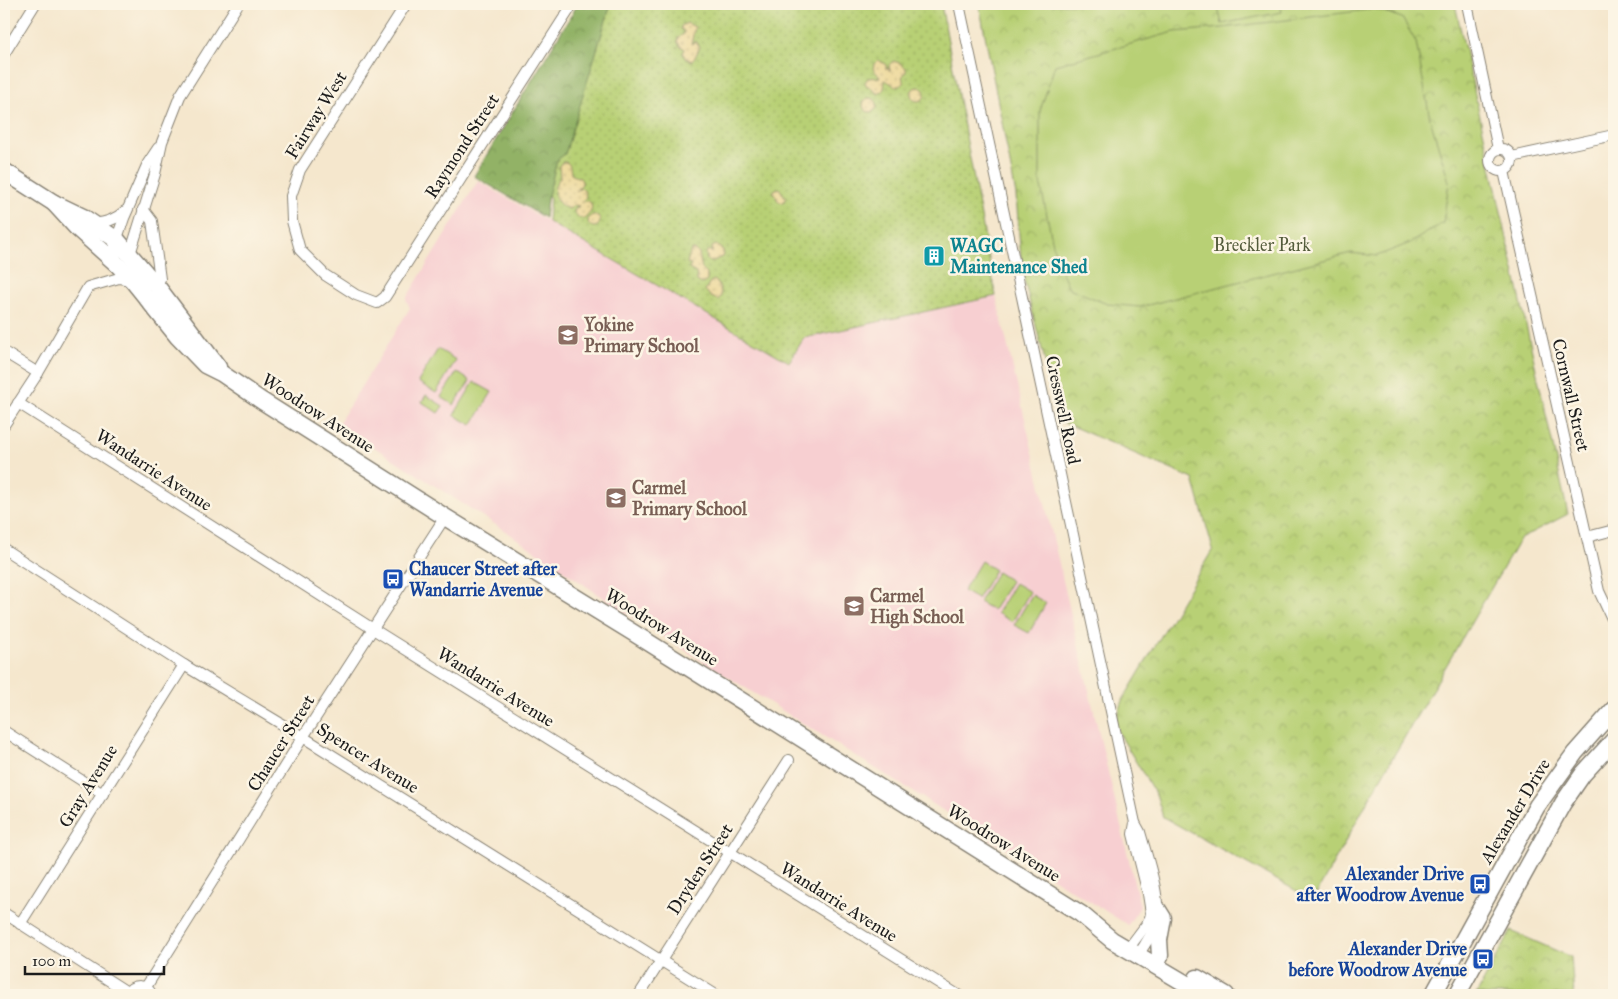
<svg xmlns="http://www.w3.org/2000/svg" width="1618" height="999" font-family="'IM FELL Great Primer',serif">
<defs>
<pattern id="grass-dots" width="8" height="8" patternUnits="userSpaceOnUse" patternTransform="scale(1.25)"><rect width="8" height="8" fill="#b8d075"/><path d="M2 2h.1M6 6h.1" fill="none" stroke="#9eb265" stroke-width="1.8" stroke-linecap="round"/></pattern>
<pattern id="forest-crowns" width="20" height="18" patternUnits="userSpaceOnUse" patternTransform="scale(1.25)"><rect width="20" height="18" fill="#92b266"/><path d="M2 6a3 3 0 1 1 6 0M12 15a3 3 0 1 1 6 0" fill="none" stroke="#7d9858"/></pattern>
<pattern id="sand-dots" width="8" height="8" patternUnits="userSpaceOnUse" patternTransform="scale(1.25)"><rect width="8" height="8" fill="#eeda9e"/><path d="M2 2h.1M6 6h.1" fill="none" stroke="#ccba88" stroke-width="1.8" stroke-linecap="round"/></pattern>
<pattern id="park-crowns" width="20" height="18" patternUnits="userSpaceOnUse" patternTransform="scale(1.25)"><rect width="20" height="18" fill="#b8d075"/><path d="M2 6a3 3 0 1 1 6 0M12 15a3 3 0 1 1 6 0" fill="none" stroke="#9eb265"/></pattern>
</defs>
<rect width="100%" height="100%" fill="#fcf5e5"/>
<filter id="ink" filterUnits="userSpaceOnUse"><feTurbulence type="fractalNoise" baseFrequency=".02" numOctaves="2"/><feDisplacementMap in="SourceGraphic" scale="10" xChannelSelector="R" yChannelSelector="G"/><feConvolveMatrix kernelMatrix="1 2 1 2 8 2 1 2 1" color-interpolation-filters="sRGB"/></filter>
<filter id="wash" filterUnits="userSpaceOnUse"><feTurbulence type="fractalNoise" baseFrequency=".0096" numOctaves="4" result="noise"/><feDisplacementMap in="SourceGraphic" scale="20" xChannelSelector="R" yChannelSelector="G"/><feGaussianBlur stdDeviation="1.12" result="paint"/><feColorMatrix in="noise" values="0 0 0 0 0 0 0 0 0 0 0 0 0 0 0 0 0 1.4 0 .05"/><feComposite in="paint" operator="in"/></filter>
<g filter="url(#wash)">
<rect width="100%" height="100%" fill="#f5e7cd"/>
<path fill="#f7cfd1" d="M 478,181 L 789,362 L 804,338 L 996,296 L 1140,907 L 1128,925 L 633,618 L 507,532 L 338,424 L 410,308 L 406,299 Z"/>
<path fill="url(#grass-dots)" stroke="#6a7648" d="M 595,4 L 941,4 L 996,296 L 804,338 L 789,362 L 548,222 L 550,199 L 539,176 Z"/>
<path fill="url(#forest-crowns)" stroke="#576741" d="M 578,4 L 611,4 L 565,154 L 557,160 L 547,200 L 545,218 L 474,176 Z"/>
<g fill="url(#sand-dots)" stroke="#857b5d">
<path d="M 687,23 L 695,27 L 691,44 L 696,41 L 700,47 L 694,59 L 692,61 L 685,58 L 683,53 L 685,49 L 680,46 L 677,41 L 679,37 L 684,34 L 684,31 L 681,29 L 681,26 Z"/>
<path d="M 878,60 L 886,64 L 886,69 L 888,68 L 890,71 L 889,65 L 893,61 L 900,63 L 906,68 L 906,72 L 902,77 L 904,82 C 897,91 892,83 885,80 L 884,89 L 879,94 L 875,92 L 872,88 L 866,85 L 865,82 L 868,78 L 880,77 L 873,69 L 874,64 Z"/>
<circle cx="918" cy="94" r="7"/>
<circle cx="870" cy="105" r="7"/>
<path d="M 562,162 C 571,161 570,168 571,174 L 574,176 L 580,178 L 582,181 L 582,184 L 576,191 L 581,188 L 584,190 L 586,197 L 582,201 L 589,201 C 595,209 590,213 584,219 L 579,218 L 574,212 L 575,208 L 579,206 L 574,205 L 569,209 C 554,205 550,188 560,178 L 559,166 Z"/>
<path d="M 779,188 L 786,198 L 783,203 L 778,201 L 774,193 L 774,190 Z"/>
<circle cx="594" cy="221" r="6"/>
<path d="M 716,245 L 723,250 L 724,255 L 723,257 L 710,262 L 707,260 L 706,253 L 708,250 L 712,252 L 712,247 Z"/>
<path d="M 691,250 L 695,250 L 699,254 L 702,269 L 707,274 L 707,281 L 702,284 L 697,281 L 696,273 L 689,269 L 691,265 L 687,263 Z"/>
<path d="M 714,280 L 718,283 C 719,287 722,293 721,297 L 718,300 L 711,297 L 705,290 L 710,282 Z"/>
</g>
<g fill="url(#park-crowns)" stroke="#6a7648">
<path d="M 979,4 L 1455,4 L 1568,514 L 1520,539 L 1375,788 L 1313,900 L 1163,817 L 1157,797 L 1114,725 L 1124,698 L 1213,549 L 1193,479 L 1058,420 L 1045,361 L 1022,272 L 1016,195 Z"/>
<path d="M 1511,931 L 1571,957 L 1574,995 L 1476,995 Z"/>
</g>
<g fill="#b8d075" stroke="#6a7648">
<path d="M 1217,4 L 1280,4 L 1282,12 L 1222,24 Z"/>
<path d="M 1375,9 L 1402,18 L 1416,42 L 1430,119 L 1449,182 L 1443,223 L 1410,243 L 1377,256 L 1351,253 L 1140,307 L 1107,304 L 1069,288 L 1056,259 L 1040,182 L 1040,111 L 1055,65 L 1174,32 L 1222,28 Z"/>
<path d="M 438,349 L 456,360 L 436,393 L 418,382 Z"/>
<path d="M 457,372 L 470,381 L 454,405 L 441,397 Z"/>
<path d="M 474,382 L 492,392 L 472,425 L 454,415 Z"/>
<path d="M 426,395 L 443,406 L 438,413 L 422,402 Z"/>
<path d="M 981,561 L 995,570 L 977,599 L 963,591 Z"/>
<path d="M 997,572 L 1011,581 L 993,610 L 979,602 Z"/>
<path d="M 1015,583 L 1030,592 L 1012,622 L 997,613 Z"/>
<path d="M 1032,595 L 1046,603 L 1029,633 L 1014,625 Z"/>
</g>
</g>
<g filter="url(#ink)">
<g fill="none" stroke-linecap="round" stroke-linejoin="round">
<g stroke="#888274" stroke-width="12">
<g id="minor">
<path d="M 406,4 L 300,170 L 291,196 L 292,221 L 300,250 L 325,275 L 356,295 L 377,303 L 385,297 L 569,10 L 572,4"/>
<path d="M 959,4 L 1135,823 L 1140,832 C 1146,854 1162,899 1156,921 C 1153,933 1145,945 1138,955"/>
<path d="M 1467,4 L 1498,149"/>
<path d="M 4,54 L 35,4"/>
<circle cx="1501" cy="160" r="11"/>
<path d="M 1512,157 L 1614,135"/>
<path d="M 1504,171 L 1599,591 L 1614,623"/>
<path d="M 143,209 L 152,221 L 160,279 L 156,285"/>
<path d="M 93,224 C 107,222 115,220 125,211"/>
<path d="M 130,254 L 155,174 L 162,142 L 180,96 L 238,4"/>
<path d="M 117,264 L 114,247 L 124,218 L 148,163 L 158,148"/>
<path d="M 4,352 L 38,373"/>
<path d="M 18,403 L 373,629 L 958,995"/>
<path d="M 4,425 L 38,373 L 88,287 L 119,278 L 131,280"/>
<path d="M 1587,537 L 1614,530"/>
<path d="M 4,549 L 184,665 L 303,737 L 716,995"/>
<path d="M 4,731 L 103,794"/>
<path d="M 4,913 L 127,992"/>
<path d="M 20,924 L 184,665"/>
<path d="M 1128,949 L 1146,925 L 1150,918 L 1151,913 L 1148,894 L 1133,834 L 1135,823"/>
<path d="M 146,987 L 303,737 L 445,517"/>
<path d="M 126,995 C 132,983 146,983 152,995"/>
<path d="M 639,995 L 789,760"/>
</g>
</g>
<g stroke="#888274" stroke-width="19">
<g id="primary">
<path d="M 4,171 L 54,203 L 83,217 L 117,240 L 156,285 L 218,367"/>
<path d="M 54,203 L 77,228 L 118,265 L 133,281 L 178,337 L 205,365 L 221,373 L 262,401 L 445,517 L 632,632 L 1081,914 L 1112,940 L 1205,995"/>
<path d="M 1158,910 L 1163,918 L 1159,940 L 1160,956"/>
<path d="M 1197,978 L 1226,995"/>
<path d="M 1433,995 L 1537,806 L 1575,753 L 1614,709"/>
<path d="M 1457,995 L 1563,803 L 1583,774 L 1614,740"/>
</g>
</g>
<use href="#minor" stroke="#fff" stroke-width="10"/>
<use href="#primary" stroke="#fff" stroke-width="16"/>
</g>
</g>
<defs>
<g id="building-square" transform="scale(1.125)"><rect x="-9" y="-9" width="18" height="18" rx="4" fill="#0f9aa8" stroke="#fcf5e5"/><path d="M-4-6H4V6H1V3H-1V6H-4ZM-2.5-4.3h1.7v1.8h-1.7ZM.8-4.3h1.7v1.8H.8ZM-2.5-1h1.7V.8h-1.7ZM.8-1h1.7V.8H.8Z" fill="#fff"/></g>
<g id="school-square" transform="scale(1.125)"><rect x="-9" y="-9" width="18" height="18" rx="4" fill="#8d6e63" stroke="#fcf5e5"/><path d="M0-5L7-2L0 1L-7-2ZM-4 1L0 2.5L4 1V4Q0 6-4 4Z" fill="#fff"/></g>
<g id="bus-square" transform="scale(1.125)"><rect x="-9" y="-9" width="18" height="18" rx="4" fill="#1a4fb4" stroke="#fcf5e5"/><path d="M-5-6H5V4H4V6H2V4H-2V6H-4V4H-5ZM-3.5-4V0h7V-4ZM-3.5 1.2v1.5H-2V1.2ZM2 1.2v1.5H3.5V1.2Z" fill="#fff"/></g>
</defs>
<g fill-rule="evenodd">
<use href="#building-square" x="934" y="256"/>
<use href="#school-square" x="568" y="335"/>
<use href="#school-square" x="616" y="498"/>
<use href="#bus-square" x="393" y="579"/>
<use href="#school-square" x="854" y="606"/>
<use href="#bus-square" x="1480" y="884"/>
<use href="#bus-square" x="1483" y="959"/>
</g>
<g text-anchor="middle" dominant-baseline="central" stroke-width="5" stroke-linejoin="round" paint-order="stroke">
<g font-size="18" fill="#1c1c1c" stroke="#fcf5e5">
<text transform="translate(316 115) rotate(-58)">Fairway West</text>
<text transform="translate(462 146) rotate(-57)">Raymond Street</text>
<text transform="translate(1571 395) rotate(77)">Cornwall Street</text>
<text transform="translate(1063 410) rotate(78)">Cresswell Road</text>
<text transform="translate(318 413) rotate(33)">Woodrow Avenue</text>
<text transform="translate(154 470) rotate(33)">Wandarrie Avenue</text>
<text transform="translate(662 627) rotate(32)">Woodrow Avenue</text>
<text transform="translate(496 687) rotate(32)">Wandarrie Avenue</text>
<text transform="translate(281 743) rotate(-58)">Chaucer Street</text>
<text transform="translate(368 758) rotate(32)">Spencer Avenue</text>
<text transform="translate(88 786) rotate(-58)">Gray Avenue</text>
<text transform="translate(1515 811) rotate(-59)">Alexander Drive</text>
<text transform="translate(1004 843) rotate(32)">Woodrow Avenue</text>
<text transform="translate(700 869) rotate(-57)">Dryden Street</text>
<text transform="translate(839 902) rotate(32)">Wandarrie Avenue</text>
</g>
<g font-size="18" fill="#535b3b" stroke="#fcf5e5">
<text x="1262" y="245">Breckler Park</text>
</g>
<g font-size="18" font-weight="bold" fill="#0d838f" stroke="#fcf5e5" text-anchor="start">
<text x="950" y="246">WAGC<tspan x="950" dy="21">Maintenance Shed</tspan></text>
</g>
<g font-size="18" font-weight="bold" fill="#785e54" stroke="#fcf5e5" text-anchor="start">
<text x="584" y="325">Yokine<tspan x="584" dy="21">Primary School</tspan></text>
<text x="632" y="488">Carmel<tspan x="632" dy="21">Primary School</tspan></text>
<text x="870" y="596">Carmel<tspan x="870" dy="21">High School</tspan></text>
</g>
<g font-size="18" font-weight="bold" fill="#164399" stroke="#fcf5e5" text-anchor="end">
<text x="409" y="569" text-anchor="start">Chaucer Street after<tspan x="409" dy="21">Wandarrie Avenue</tspan></text>
<text x="1464" y="874">Alexander Drive<tspan x="1464" dy="21">after Woodrow Avenue</tspan></text>
<text x="1467" y="949">Alexander Drive<tspan x="1467" dy="21">before Woodrow Avenue</tspan></text>
</g>
</g>
<rect width="1618" height="999" fill="none" stroke="#fcf5e5" stroke-width="20"/>
<path d="M25 966v8h139v-8" fill="none" stroke="#1c1c1c" stroke-width="2.5"/>
<text x="32" y="966" font-size="15" fill="#1c1c1c" stroke="#fcf5e5" stroke-width="4" paint-order="stroke">100 m</text>
</svg>
